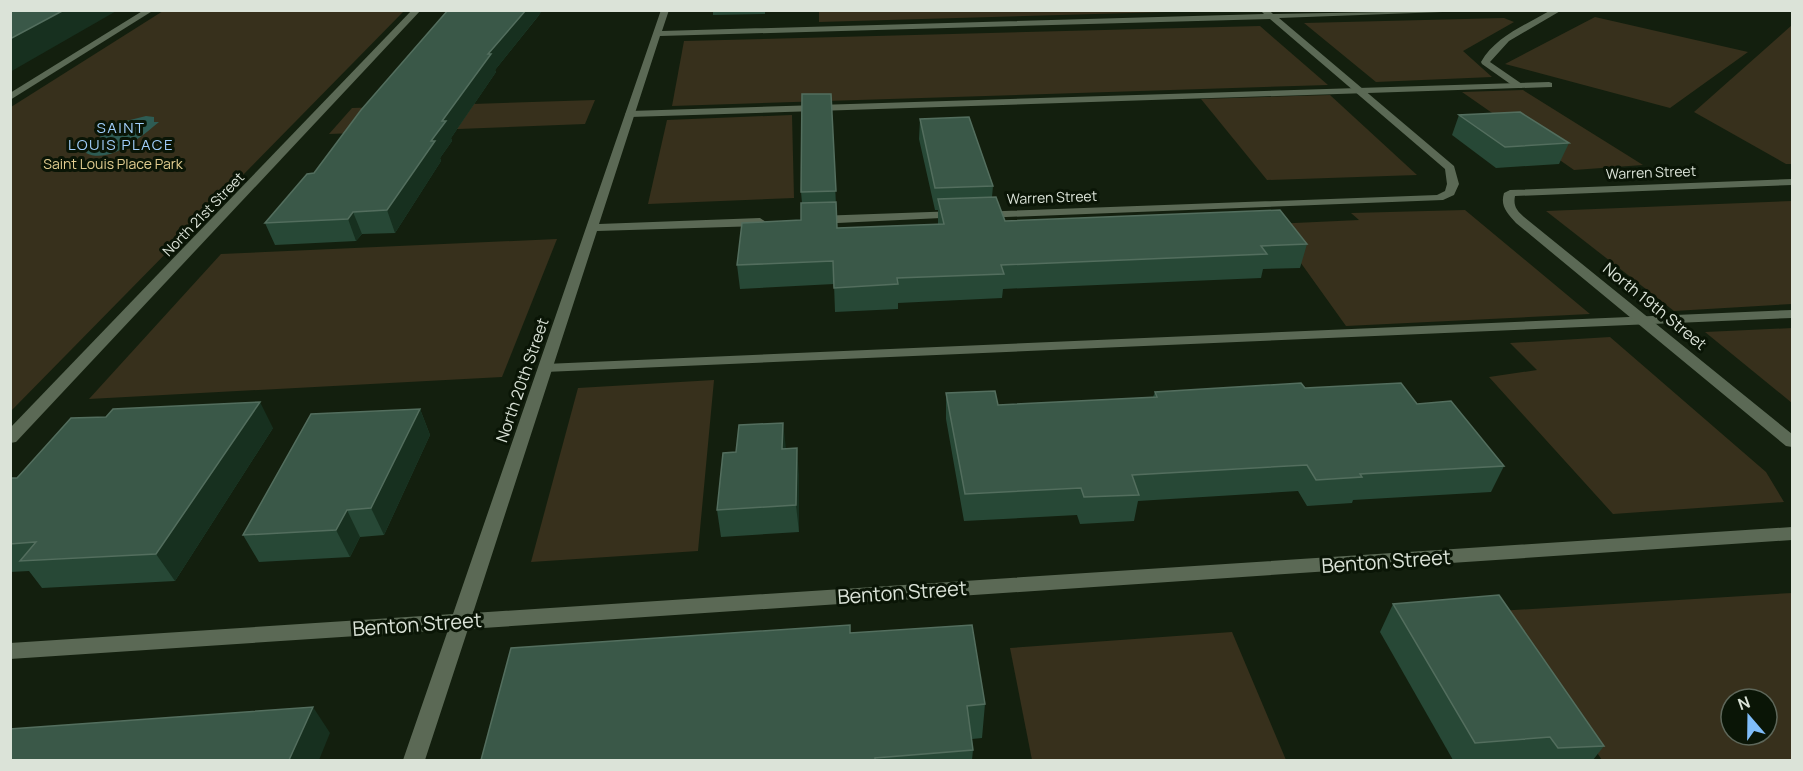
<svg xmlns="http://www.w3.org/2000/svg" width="1803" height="771" font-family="Manrope,sans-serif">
<rect width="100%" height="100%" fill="#131f0e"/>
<g fill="#37301c" fill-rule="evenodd">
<path d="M 1237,10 L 819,22 L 819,10 Z"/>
<path d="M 163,11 L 404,11 L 11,411 L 11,107 Z"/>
<path d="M 1595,17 L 1748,52 L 1670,108 L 1505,64 Z"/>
<path d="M 1504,18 L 1514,22 L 1463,51 L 1492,77 L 1376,82 L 1304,23 Z"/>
<path d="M 1792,25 L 1792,164 L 1786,164 L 1694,112 Z"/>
<path d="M 1260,26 L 1328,85 L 672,106 L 684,41 Z"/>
<path d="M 1523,90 L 1643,165 L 1574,170 L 1462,92 Z"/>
<path d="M 1330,95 L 1417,175 L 1267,180 L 1201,99 Z"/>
<path d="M 595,100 L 585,124 L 329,134 L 352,108 Z"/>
<path d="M 792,115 L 794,198 L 648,204 L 667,120 Z"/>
<path d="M 1792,201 L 1792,304 L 1674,311 L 1546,211 Z"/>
<path d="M 1465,210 L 1590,314 L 1346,326 L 1273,224 L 1359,220 L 1351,213 Z"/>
<path d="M 557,239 L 502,377 L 89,399 L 221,254 Z"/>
<path d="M 1792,328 L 1792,403 L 1705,332 Z"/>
<path d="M 1610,337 L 1766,472 L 1784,502 L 1613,514 L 1489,377 L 1537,370 L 1510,343 Z"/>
<path d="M 714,380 L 698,551 L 531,562 L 578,388 Z"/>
<path d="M 1792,593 L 1792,760 L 1602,760 L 1498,611 ZM 1731,699 L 1767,699 L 1767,735 L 1731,735 Z"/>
<path d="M 1232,632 L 1286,760 L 1032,760 L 1010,648 Z"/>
</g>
<path fill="#2e5c54" d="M 146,116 L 154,117 L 154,122 L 159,122 C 142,136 110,165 86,153 L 89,149 L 84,149 L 118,123 Z"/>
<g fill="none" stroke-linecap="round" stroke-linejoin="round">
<g fill="#5b6955" fill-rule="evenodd">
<path d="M 1549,82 L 1552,83 L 1552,87 L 630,117 L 625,114 L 630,111 Z"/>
<path d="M 1792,310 L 1792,318 L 545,372 L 538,368 L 545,364 Z"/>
</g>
<g fill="#5b6955" fill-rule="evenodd">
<path d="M 144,10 L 154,10 L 10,100 L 10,93 Z"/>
<path d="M 412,10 L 421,10 L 16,442 L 10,443 L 10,428 Z"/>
<path d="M 661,10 L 669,10 L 662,31 L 1264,14 L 1260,10 L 1269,10 L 1273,14 L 1497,10 L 1279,18 L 1454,166 L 1459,184 L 1454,195 L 1443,200 L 982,218 L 976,214 L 978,212 L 1437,195 L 1445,191 L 1447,184 L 1445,169 L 1270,19 L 660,36 L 599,224 L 760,218 L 766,222 L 760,226 L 597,231 L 473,613 L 1792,527 L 1792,540 L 468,629 L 425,760 L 403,760 L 448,630 L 10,659 L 10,643 L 453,614 Z"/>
<path d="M 1551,10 L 1562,10 L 1509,41 L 1490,62 L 1522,84 L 1522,88 L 1516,88 L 1482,64 L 1481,62 C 1496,36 1526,25 1551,10 Z"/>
<path d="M 1792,179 L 1792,185 L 1515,196 C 1513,206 1517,211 1524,217 L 1792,434 L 1792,447 L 1786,446 L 1516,223 C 1507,213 1500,206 1504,193 L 1510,190 Z"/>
<path d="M 958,211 L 964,215 L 962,217 L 817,224 L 811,220 L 817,216 Z"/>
</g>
</g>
<g fill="#274836">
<path d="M 713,10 L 765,10 L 765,14 L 713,15 Z"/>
<path d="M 540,14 L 495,70 L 496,72 L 451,138 L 452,141 L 440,158 L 441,161 L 395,233 L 362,234 L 356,241 L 275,245 L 265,223 L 314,173 Z"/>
<path d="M 831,94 L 837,228 L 938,224 L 938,210 L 935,210 L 919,139 L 920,119 L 993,186 L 992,197 L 1005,221 L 1307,244 L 1300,268 L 1263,269 L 1261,278 L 1003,289 L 1002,298 L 898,303 L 898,309 L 835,312 L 834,284 L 740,289 L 737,265 L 801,220 L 802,203 L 801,192 Z"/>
<path d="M 1459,115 L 1569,143 L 1559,164 L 1496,168 L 1452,135 Z"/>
<path d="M 1305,388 L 1417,404 L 1504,466 L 1491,492 L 1353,500 L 1352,503 L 1307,506 L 1298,491 L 1138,501 L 1134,521 L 1080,524 L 1077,515 L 964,521 L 946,419 L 946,393 L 998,405 L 1153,397 L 1155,392 Z"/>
<path d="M 420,409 L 430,435 L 384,535 L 360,537 L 350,557 L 259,562 L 243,535 Z"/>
<path d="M 273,428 L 175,581 L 42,588 L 29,571 L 10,572 L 10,478 L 17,478 Z"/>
<path d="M 785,449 L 799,475 L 799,532 L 721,537 L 717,510 Z"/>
<path d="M 1393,604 L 1604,746 L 1593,760 L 1453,760 L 1380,632 Z"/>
<path d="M 985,704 L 982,738 L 972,739 L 973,750 L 972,760 L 481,760 Z"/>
</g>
<g fill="#17301f">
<path d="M 64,10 L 118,10 L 10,72 L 10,39 Z"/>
<path d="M 526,10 L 543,10 L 495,70 L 496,72 L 451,138 L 452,141 L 440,158 L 441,161 L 395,233 L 387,210 L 431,141 L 442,121 L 488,54 Z"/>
<path d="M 353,212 L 362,234 L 356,241 L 348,219 Z"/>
<path d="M 260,402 L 273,428 L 175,581 L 156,554 Z"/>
<path d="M 420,409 L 430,435 L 384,535 L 371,508 Z"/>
<path d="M 783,423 L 786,449 L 782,449 Z"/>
<path d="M 797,448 L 799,475 L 799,532 L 796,505 Z"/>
<path d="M 347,510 L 360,537 L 350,557 L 336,530 Z"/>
<path d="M 313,707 L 330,733 L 319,760 L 289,760 Z"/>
</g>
<g fill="#3a5848" stroke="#536e5e" stroke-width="1.5">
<path d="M 10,10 L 64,10 L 10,39 Z"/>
<path d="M 448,10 L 526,10 L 488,54 L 491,54 L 442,121 L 446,121 L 431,141 L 435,141 L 387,210 L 353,212 L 348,219 L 265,223 L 307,174 L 314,173 L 361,110 Z"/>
<path d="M 802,94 L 831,94 L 836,191 L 801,192 Z"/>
<path d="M 1520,112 L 1569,143 L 1505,147 L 1459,115 Z"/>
<path d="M 969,117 L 993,186 L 935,188 L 920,119 Z"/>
<path d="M 996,197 L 1005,221 L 1280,210 L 1307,244 L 1261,246 L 1267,254 L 1001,265 L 1004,274 L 897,278 L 898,284 L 834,288 L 833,261 L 737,265 L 742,223 L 801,220 L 801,203 L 836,202 L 837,228 L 944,224 L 938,199 Z"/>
<path d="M 1301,383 L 1305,388 L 1401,383 L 1417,404 L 1451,401 L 1504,466 L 1360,474 L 1362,477 L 1316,480 L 1307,465 L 1132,475 L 1139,495 L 1084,497 L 1081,488 L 965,494 L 946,393 L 995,391 L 998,405 L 1157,397 L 1155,392 Z"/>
<path d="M 260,402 L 156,554 L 20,561 L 36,542 L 10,544 L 10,478 L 17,478 L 71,418 L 106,417 L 113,409 Z"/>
<path d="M 420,409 L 371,508 L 347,510 L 336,530 L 243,535 L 311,414 Z"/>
<path d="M 783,423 L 782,449 L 797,448 L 796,505 L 717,510 L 723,453 L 736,452 L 739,425 Z"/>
<path d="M 1499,595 L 1604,746 L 1558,748 L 1550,737 L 1475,743 L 1393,604 Z"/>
<path d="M 850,625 L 850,633 L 972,625 L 985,704 L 967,706 L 973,750 L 875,758 L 875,760 L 481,760 L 511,648 Z"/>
<path d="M 313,707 L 289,760 L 10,760 L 10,729 Z"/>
</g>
<g text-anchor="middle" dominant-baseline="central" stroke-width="6" stroke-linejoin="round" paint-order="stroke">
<g font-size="14" fill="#e2cd90" stroke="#0a1506">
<text x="113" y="163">Saint Louis Place Park</text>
</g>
<g font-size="14" fill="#dbe3d8" stroke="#0a1506">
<text transform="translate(1651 172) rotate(-2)">Warren Street</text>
<text transform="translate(1052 197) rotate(-2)">Warren Street</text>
<text transform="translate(203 214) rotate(-46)">North 21st Street</text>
</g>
<g font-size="15" letter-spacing="1.5" fill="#a1cefb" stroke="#0a1506">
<text x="121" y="127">SAINT<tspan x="121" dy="17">LOUIS PLACE</tspan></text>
</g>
<g font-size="16" fill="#dbe3d8" stroke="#0a1506">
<text transform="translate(1655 306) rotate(39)">North 19th Street</text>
<text transform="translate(522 380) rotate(-71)">North 20th Street</text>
</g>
<g font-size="20" fill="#dbe3d8" stroke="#0a1506">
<text transform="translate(1386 561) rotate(-4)">Benton Street</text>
<text transform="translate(902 592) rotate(-4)">Benton Street</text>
<text transform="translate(417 624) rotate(-4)">Benton Street</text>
</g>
</g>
<rect width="1803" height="771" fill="none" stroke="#dbe3d8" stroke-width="24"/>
<g transform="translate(1749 717) rotate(340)"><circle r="28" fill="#0a1506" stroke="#5e675a" stroke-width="1.5"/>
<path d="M0-4.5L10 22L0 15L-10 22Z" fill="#80bdfa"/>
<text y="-9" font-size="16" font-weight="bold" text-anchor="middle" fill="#dbe3d8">N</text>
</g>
</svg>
